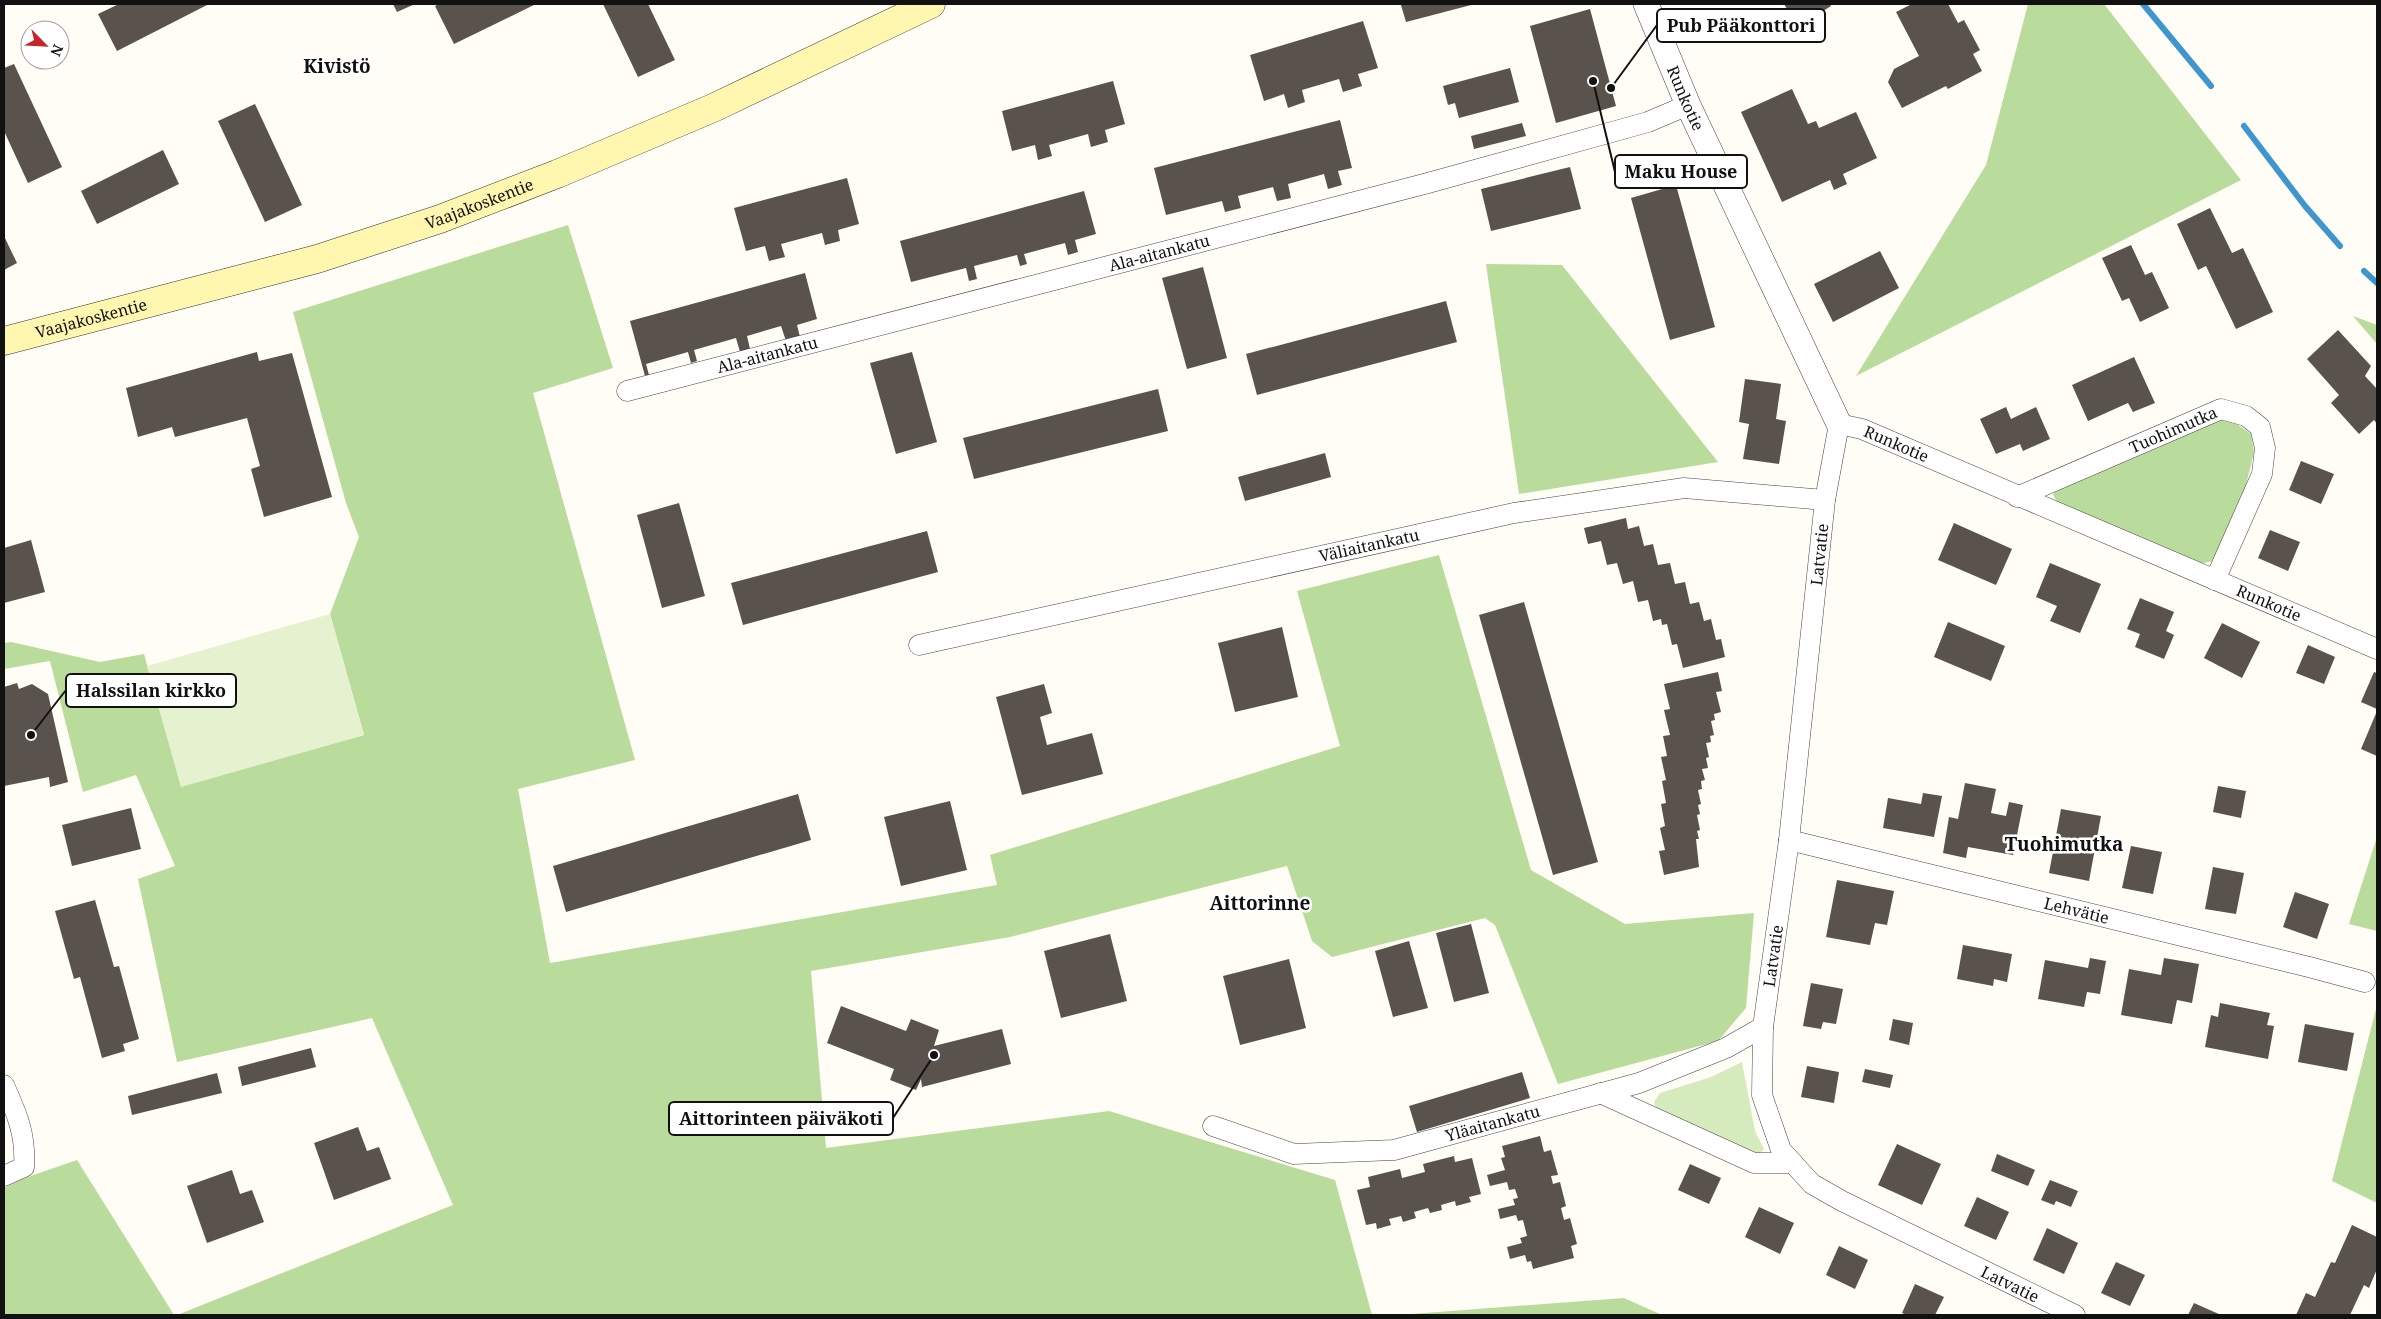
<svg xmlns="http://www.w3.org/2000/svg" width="2381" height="1319" font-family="'Noto Serif',serif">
<rect width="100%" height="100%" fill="#fffdf5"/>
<path fill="#d5ebbd" d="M 1742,1062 L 1755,1131 L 1764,1149 L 1760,1154 L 1728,1145 L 1657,1111 L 1654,1102 L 1660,1093 L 1711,1077 Z"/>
<g fill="#b9dc9c">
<path d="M 2028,4 L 2104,4 L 2241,180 L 1856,376 L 1986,165 Z"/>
<path d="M 568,225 L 613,368 L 533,393 L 635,760 L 518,789 L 550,963 L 997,885 L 990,855 L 1340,746 L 1297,591 L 1439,555 L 1531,870 L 1625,924 L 1754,913 L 1746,1008 L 1718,1041 L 1558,1084 L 1495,925 L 1485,918 L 1332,957 L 1312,941 L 1287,866 L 1010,937 L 811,971 L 826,1148 L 1109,1111 L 1335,1180 L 1372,1315 L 177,1315 L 453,1205 L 372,1018 L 177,1062 L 138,879 L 175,866 L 136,775 L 83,792 L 50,661 L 4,669 L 4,643 L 11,642 L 100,662 L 144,654 L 181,786 L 364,735 L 330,614 L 359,537 L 346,503 L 293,312 Z"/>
<path d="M 1486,264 L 1562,265 L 1718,462 L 1519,494 Z"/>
<path d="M 2353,316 L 2377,325 L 2377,344 Z"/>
<path d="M 2223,419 L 2234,422 L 2251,434 L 2254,452 L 2245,489 L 2213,561 L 2200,564 L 2059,505 L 2053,495 L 2057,486 Z"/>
<path d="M 2377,837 L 2377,931 L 2349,924 Z"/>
<path d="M 2376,1009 L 2377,1010 L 2377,1203 L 2332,1181 Z"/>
<path d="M 77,1160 L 174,1315 L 4,1315 L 4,1188 L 22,1179 Z"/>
<path d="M 1624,1298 L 1662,1315 L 1398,1315 Z"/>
</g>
<path fill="#e6f2cf" d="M 330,614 L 364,735 L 181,787 L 147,666 Z"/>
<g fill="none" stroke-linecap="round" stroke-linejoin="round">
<g stroke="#3f96cf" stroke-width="6">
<path d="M 2143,4 L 2211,86"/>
<path d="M 2244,126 L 2305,206 L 2340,246"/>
<path d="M 2364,271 L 2377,283"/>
</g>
</g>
<g fill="#5a524d">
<path d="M 119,4 L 209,4 L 117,51 L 98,14 Z"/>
<path d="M 393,4 L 415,4 L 397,12 Z"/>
<path d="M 439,4 L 533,4 L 534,5 L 454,44 L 435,6 Z"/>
<path d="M 603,4 L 648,4 L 675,60 L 638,77 Z"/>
<path d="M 1405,4 L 1475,4 L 1406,22 L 1401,5 Z"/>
<path d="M 1784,4 L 1830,4 L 1831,6 L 1798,27 Z"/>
<path d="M 1912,4 L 1948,4 L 1958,23 L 1964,20 L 1980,50 L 1973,54 L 1982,71 L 1948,89 L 1946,86 L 1902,108 L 1888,82 L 1894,69 L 1919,56 L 1896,12 Z"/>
<path d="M 1590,9 L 1616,106 L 1556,123 L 1530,26 Z"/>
<path d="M 1363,21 L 1378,68 L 1358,74 L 1362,86 L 1343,92 L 1339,79 L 1302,90 L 1305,102 L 1288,108 L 1284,94 L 1264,101 L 1250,55 Z"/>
<path d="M 14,64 L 62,167 L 28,183 L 4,131 L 4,68 Z"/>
<path d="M 1510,68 L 1519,102 L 1459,118 L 1455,103 L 1448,105 L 1443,86 Z"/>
<path d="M 1113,81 L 1125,124 L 1105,130 L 1108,142 L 1091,147 L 1088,134 L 1049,145 L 1052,156 L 1038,160 L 1035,145 L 1012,151 L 1002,111 Z"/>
<path d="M 1792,89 L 1808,124 L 1816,121 L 1819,128 L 1856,112 L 1877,158 L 1843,174 L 1847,184 L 1834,190 L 1830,180 L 1782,202 L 1741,112 Z"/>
<path d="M 255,104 L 302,205 L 265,222 L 218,121 Z"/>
<path d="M 1340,120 L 1352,168 L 1338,171 L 1342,185 L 1328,189 L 1324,174 L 1288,184 L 1291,198 L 1277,201 L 1273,187 L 1238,196 L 1241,208 L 1225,212 L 1222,201 L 1166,215 L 1154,168 Z"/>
<path d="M 1522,123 L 1526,136 L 1474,149 L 1471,136 Z"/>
<path d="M 163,150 L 179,184 L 97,224 L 81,191 Z"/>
<path d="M 1570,167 L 1581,209 L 1491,231 L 1481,189 Z"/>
<path d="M 847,178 L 859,224 L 838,230 L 840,241 L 825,245 L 822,233 L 781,244 L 785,257 L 769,261 L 765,246 L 746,251 L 734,208 Z"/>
<path d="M 1676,185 L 1715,327 L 1670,340 L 1631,198 Z"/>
<path d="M 1084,191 L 1096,234 L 1075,240 L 1078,252 L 1068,255 L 1065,243 L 1024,254 L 1027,264 L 1020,266 L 1017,255 L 974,266 L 977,279 L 969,281 L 966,268 L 911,282 L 900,241 Z"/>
<path d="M 2210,208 L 2232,253 L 2243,248 L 2273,312 L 2236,329 L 2206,266 L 2198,270 L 2177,224 Z"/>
<path d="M 4,236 L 17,263 L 4,270 Z"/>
<path d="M 2131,245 L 2145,275 L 2152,272 L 2169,308 L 2140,322 L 2129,298 L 2122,301 L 2102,258 Z"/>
<path d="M 1880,251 L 1899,288 L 1833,322 L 1814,284 Z"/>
<path d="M 1203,267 L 1227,358 L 1187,369 L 1162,278 Z"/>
<path d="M 805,273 L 817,319 L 797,325 L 800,337 L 786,341 L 781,326 L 747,336 L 750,349 L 740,352 L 736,338 L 694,350 L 697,361 L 691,363 L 688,352 L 646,364 L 649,375 L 645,376 L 630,321 Z"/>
<path d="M 1446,301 L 1457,342 L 1257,395 L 1246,354 Z"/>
<path d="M 2338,330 L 2371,366 L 2365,376 L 2377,389 L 2377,424 L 2374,420 L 2359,434 L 2331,403 L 2339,395 L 2307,359 Z"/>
<path d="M 257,352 L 259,361 L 292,353 L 332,497 L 264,517 L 251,469 L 260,466 L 247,418 L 175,437 L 172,427 L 138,437 L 126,388 Z"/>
<path d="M 912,352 L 937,442 L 896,454 L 870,363 Z"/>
<path d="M 2134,357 L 2155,403 L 2133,412 L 2128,403 L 2088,421 L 2072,385 Z"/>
<path d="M 1745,379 L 1781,384 L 1776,419 L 1786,421 L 1779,464 L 1743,459 L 1749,424 L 1739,422 Z"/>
<path d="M 1158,389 L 1168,431 L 974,479 L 963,438 Z"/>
<path d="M 2006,407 L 2011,419 L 2036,407 L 2050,439 L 2023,451 L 2020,444 L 1996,454 L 1980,419 Z"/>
<path d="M 1325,453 L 1331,477 L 1245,501 L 1238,477 Z"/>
<path d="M 2301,461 L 2334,474 L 2321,504 L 2289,490 Z"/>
<path d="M 679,503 L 705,596 L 662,608 L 637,515 Z"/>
<path d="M 1626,518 L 1628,529 L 1639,526 L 1644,546 L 1653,544 L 1658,565 L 1670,563 L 1675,584 L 1685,582 L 1690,604 L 1699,602 L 1704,621 L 1711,619 L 1716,640 L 1721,639 L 1725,657 L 1683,668 L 1677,644 L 1672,645 L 1667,624 L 1662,625 L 1661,619 L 1653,621 L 1648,600 L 1638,602 L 1633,581 L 1623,584 L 1617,563 L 1607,565 L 1601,541 L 1588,544 L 1584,528 Z"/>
<path d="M 1954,523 L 2012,549 L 1996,585 L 1938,560 Z"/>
<path d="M 2270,530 L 2300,542 L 2288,571 L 2258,558 Z"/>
<path d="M 927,531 L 938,572 L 743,625 L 731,583 Z"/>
<path d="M 31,540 L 45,592 L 4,603 L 4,548 Z"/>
<path d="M 2050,563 L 2101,584 L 2080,633 L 2050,621 L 2057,606 L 2036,597 Z"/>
<path d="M 2140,598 L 2174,612 L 2166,631 L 2174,635 L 2164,659 L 2135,647 L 2140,634 L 2127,629 Z"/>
<path d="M 1524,602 L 1598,862 L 1553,875 L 1479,615 Z"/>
<path d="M 1948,622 L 2005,646 L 1991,681 L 1934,657 Z"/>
<path d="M 2222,623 L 2260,642 L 2242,678 L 2204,658 Z"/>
<path d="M 1282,627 L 1298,697 L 1235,712 L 1218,643 Z"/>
<path d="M 2308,645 L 2335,657 L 2324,684 L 2296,673 Z"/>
<path d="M 1718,672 L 1722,691 L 1716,692 L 1721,712 L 1714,714 L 1715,720 L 1711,721 L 1714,735 L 1710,736 L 1711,742 L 1706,743 L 1709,757 L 1706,758 L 1708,768 L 1702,769 L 1705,780 L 1701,781 L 1702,789 L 1698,790 L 1701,804 L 1698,805 L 1700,814 L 1697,815 L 1700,830 L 1697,831 L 1699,839 L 1696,839 L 1699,867 L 1664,875 L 1659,851 L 1665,850 L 1660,828 L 1665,826 L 1661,804 L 1666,803 L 1662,781 L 1666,780 L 1661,757 L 1667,756 L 1663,736 L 1670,735 L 1664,710 L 1670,709 L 1664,684 Z"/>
<path d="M 2374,672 L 2377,673 L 2377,709 L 2361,702 Z"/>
<path d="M 17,683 L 19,689 L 32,684 L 48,694 L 68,782 L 50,787 L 49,777 L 4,786 L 4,687 Z"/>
<path d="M 1044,684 L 1052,713 L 1040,717 L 1047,745 L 1092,733 L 1103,774 L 1022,795 L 996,697 Z"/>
<path d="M 2377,711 L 2377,756 L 2361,749 Z"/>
<path d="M 1965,783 L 1996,789 L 1991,813 L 2006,816 L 2009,802 L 2023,805 L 2013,855 L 1968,847 L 1966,858 L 1943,853 L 1949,817 L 1958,819 Z"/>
<path d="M 2218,786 L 2246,791 L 2241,818 L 2213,812 Z"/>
<path d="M 1923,793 L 1942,796 L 1934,837 L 1883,828 L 1888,798 L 1921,804 Z"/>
<path d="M 798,794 L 811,840 L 566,912 L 553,866 Z"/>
<path d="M 950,801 L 967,870 L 901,886 L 884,817 Z"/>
<path d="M 131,808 L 141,849 L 72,866 L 62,825 Z"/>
<path d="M 2061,809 L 2101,816 L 2089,881 L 2049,873 Z"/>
<path d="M 2131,846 L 2162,852 L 2153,894 L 2122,888 Z"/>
<path d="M 2213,867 L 2244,873 L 2236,914 L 2205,909 Z"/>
<path d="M 1837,880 L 1894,891 L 1887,925 L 1875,923 L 1870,945 L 1826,937 Z"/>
<path d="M 2295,892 L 2329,904 L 2317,939 L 2283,927 Z"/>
<path d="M 95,900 L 114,967 L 119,966 L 139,1039 L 123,1044 L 125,1051 L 102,1058 L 80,977 L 74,979 L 55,911 Z"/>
<path d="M 1471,924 L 1489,993 L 1454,1002 L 1436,933 Z"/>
<path d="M 1110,934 L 1127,1001 L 1061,1018 L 1044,951 Z"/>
<path d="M 1409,941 L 1428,1008 L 1393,1017 L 1375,951 Z"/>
<path d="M 1963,945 L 2012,954 L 2007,982 L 1994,979 L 1993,986 L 1957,979 Z"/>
<path d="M 2090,958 L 2106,961 L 2100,994 L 2087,992 L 2084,1007 L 2038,999 L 2045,960 L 2088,968 Z"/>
<path d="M 2164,958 L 2199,964 L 2192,1003 L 2177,1000 L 2172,1024 L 2121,1015 L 2129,969 L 2161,975 Z"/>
<path d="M 1289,959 L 1306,1028 L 1240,1045 L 1223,976 Z"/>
<path d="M 1811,983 L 1843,989 L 1836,1024 L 1823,1022 L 1821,1029 L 1803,1026 Z"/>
<path d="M 2220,1003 L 2270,1013 L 2267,1025 L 2274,1026 L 2268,1059 L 2205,1047 L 2211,1015 L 2218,1017 Z"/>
<path d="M 841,1006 L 906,1031 L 911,1019 L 939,1030 L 934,1046 L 1002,1029 L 1011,1064 L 922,1087 L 921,1079 L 916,1090 L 890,1080 L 894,1069 L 827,1043 Z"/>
<path d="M 1893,1019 L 1913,1023 L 1909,1045 L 1889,1040 Z"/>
<path d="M 2305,1024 L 2354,1033 L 2347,1071 L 2298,1062 Z"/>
<path d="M 311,1048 L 316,1067 L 242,1086 L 238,1067 Z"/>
<path d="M 1807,1066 L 1839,1072 L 1834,1103 L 1801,1097 Z"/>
<path d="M 1865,1069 L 1893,1075 L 1890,1088 L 1862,1082 Z"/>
<path d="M 1522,1072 L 1530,1098 L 1417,1132 L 1409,1106 Z"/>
<path d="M 217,1073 L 222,1093 L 132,1115 L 128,1096 Z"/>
<path d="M 358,1127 L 367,1151 L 379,1147 L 391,1179 L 334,1200 L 314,1143 Z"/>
<path d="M 1540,1136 L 1544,1152 L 1551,1150 L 1558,1175 L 1551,1176 L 1553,1184 L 1560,1182 L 1566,1206 L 1561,1208 L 1564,1220 L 1570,1218 L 1577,1244 L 1571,1246 L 1574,1258 L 1533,1269 L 1531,1261 L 1527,1262 L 1525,1255 L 1510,1259 L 1507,1247 L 1522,1243 L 1520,1238 L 1527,1236 L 1523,1220 L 1518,1221 L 1516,1215 L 1500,1219 L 1498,1209 L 1515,1205 L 1513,1199 L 1518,1198 L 1515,1189 L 1509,1190 L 1507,1182 L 1490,1186 L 1487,1175 L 1505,1170 L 1501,1158 L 1505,1157 L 1502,1146 Z"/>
<path d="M 1897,1144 L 1941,1164 L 1922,1205 L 1878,1185 Z"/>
<path d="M 1997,1154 L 2035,1170 L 2028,1186 L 1991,1171 Z"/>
<path d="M 1454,1156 L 1455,1162 L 1472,1158 L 1481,1194 L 1469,1197 L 1471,1202 L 1456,1206 L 1455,1201 L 1441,1205 L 1442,1210 L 1430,1213 L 1428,1208 L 1414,1212 L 1416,1218 L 1403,1222 L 1401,1216 L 1389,1219 L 1391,1225 L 1377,1229 L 1376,1223 L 1366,1225 L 1357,1190 L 1370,1187 L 1368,1177 L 1400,1169 L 1402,1178 L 1425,1172 L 1423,1164 Z"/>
<path d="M 1690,1164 L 1721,1178 L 1709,1204 L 1678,1190 Z"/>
<path d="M 232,1170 L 240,1194 L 252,1190 L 264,1222 L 207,1243 L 187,1186 Z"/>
<path d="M 2050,1180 L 2078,1191 L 2071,1207 L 2056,1201 L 2054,1205 L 2041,1200 Z"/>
<path d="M 1977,1197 L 2009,1212 L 1996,1240 L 1964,1226 Z"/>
<path d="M 1759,1207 L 1794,1223 L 1780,1254 L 1745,1237 Z"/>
<path d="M 2352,1225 L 2377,1237 L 2377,1269 L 2369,1288 L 2364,1285 L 2350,1315 L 2296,1315 L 2306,1293 L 2315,1297 L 2331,1262 L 2335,1263 Z"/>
<path d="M 2047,1228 L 2078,1243 L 2064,1274 L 2033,1260 Z"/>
<path d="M 1839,1246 L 1868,1260 L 1855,1289 L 1826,1275 Z"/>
<path d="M 2116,1262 L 2145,1275 L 2130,1306 L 2101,1293 Z"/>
<path d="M 1915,1284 L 1944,1297 L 1935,1315 L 1907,1315 L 1902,1313 Z"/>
<path d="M 2194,1303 L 2221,1315 L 2188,1315 Z"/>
</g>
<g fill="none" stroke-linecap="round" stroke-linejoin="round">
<g stroke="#444" stroke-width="21">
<g id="minor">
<path id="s1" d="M 627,391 L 1428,183 L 1648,122 L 1688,105"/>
<path id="s2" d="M 2017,497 L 2221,409 L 2246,416 L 2260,427 L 2265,448 L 2262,474 L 2215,580"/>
<path id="s3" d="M 919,645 L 1514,513 L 1684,488 L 1825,500"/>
<path id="s4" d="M 1789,840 L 2309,967 L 2365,982"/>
<path d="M 4,1085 C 17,1114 26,1134 24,1167 L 4,1176"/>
<path d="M 1600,1093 L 1754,1163 L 1793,1163"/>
<path id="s5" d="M 1213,1126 L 1294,1154 L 1394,1150 L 1639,1083 L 1726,1048 L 1763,1027"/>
<path id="s6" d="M 2075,1315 L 1842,1201 L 1812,1184 L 1781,1150 L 1762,1095 L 1763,1027 L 1789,840 L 1825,500 L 1839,424 L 1862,429 L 2377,649"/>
</g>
</g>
<g stroke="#444" stroke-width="26">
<g id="tertiary">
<path id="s7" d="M 1646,4 L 1688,105 L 1839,424"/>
</g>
</g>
<g stroke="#333" stroke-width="29">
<g id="secondary">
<path id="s8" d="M 4,341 L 317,259 L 440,219 L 557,174 L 713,108 L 931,4"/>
</g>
</g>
<use href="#minor" stroke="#fff" stroke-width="20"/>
<use href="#tertiary" stroke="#fff" stroke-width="25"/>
<use href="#secondary" stroke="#fff6b0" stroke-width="28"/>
</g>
<g text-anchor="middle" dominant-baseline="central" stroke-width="5" stroke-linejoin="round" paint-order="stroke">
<g font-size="16" fill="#111" stroke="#fff">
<text stroke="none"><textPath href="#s7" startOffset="102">Runkotie</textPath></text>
<text stroke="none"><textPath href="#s8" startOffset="495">Vaajakoskentie</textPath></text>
<text stroke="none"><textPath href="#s1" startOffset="550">Ala-aitankatu</textPath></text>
<text stroke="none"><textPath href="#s8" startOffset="90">Vaajakoskentie</textPath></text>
<text stroke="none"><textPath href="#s1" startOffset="145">Ala-aitankatu</textPath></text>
<text stroke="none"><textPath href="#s2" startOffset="170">Tuohimutka</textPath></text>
<text stroke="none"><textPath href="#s6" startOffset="1135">Runkotie</textPath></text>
<text stroke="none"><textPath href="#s3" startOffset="461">Väliaitankatu</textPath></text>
<text stroke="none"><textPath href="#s6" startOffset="942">Latvatie</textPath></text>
<text stroke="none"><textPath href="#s6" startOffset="1540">Runkotie</textPath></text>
<text stroke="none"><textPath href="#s4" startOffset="296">Lehvätie</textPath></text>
<text stroke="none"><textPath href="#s6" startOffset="538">Latvatie</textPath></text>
<text stroke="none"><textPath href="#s5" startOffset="288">Yläaitankatu</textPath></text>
<text transform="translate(2010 1284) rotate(26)">Latvatie</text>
</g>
<g font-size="19" font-weight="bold" fill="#111" stroke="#fff">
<text x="337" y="66">Kivistö</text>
<text x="2064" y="844">Tuohimutka</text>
<text x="1260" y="903">Aittorinne</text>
</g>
</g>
<path fill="none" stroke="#111" stroke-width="2" d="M1611 88L1657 25M1593 81L1615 172M31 735L66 690M934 1055L893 1118"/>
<g fill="#111" stroke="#fff" stroke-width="2">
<circle cx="1611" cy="88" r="5"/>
<circle cx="1593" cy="81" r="5"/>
<circle cx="31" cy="735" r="5"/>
<circle cx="934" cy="1055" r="5"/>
</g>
<g fill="#fff" stroke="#111" stroke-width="2">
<rect x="1657" y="9" width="168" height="33" rx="5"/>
<rect x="1615" y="155" width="132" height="33" rx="5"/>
<rect x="66" y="674" width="170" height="33" rx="5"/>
<rect x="669" y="1102" width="224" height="33" rx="5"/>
</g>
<g font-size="18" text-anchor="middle" font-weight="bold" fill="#111">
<text x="1741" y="32">Pub Pääkonttori</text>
<text x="1681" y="178">Maku House</text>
<text x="151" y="697">Halssilan kirkko</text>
<text x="781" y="1125">Aittorinteen päiväkoti</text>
</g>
<rect width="2381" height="1319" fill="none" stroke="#111111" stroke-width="10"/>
<g transform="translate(45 45) rotate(114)"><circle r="24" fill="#ffffff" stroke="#a0a0a0"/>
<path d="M0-4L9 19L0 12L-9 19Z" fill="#c4262e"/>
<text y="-8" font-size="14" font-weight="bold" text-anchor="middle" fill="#111111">N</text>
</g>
</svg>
